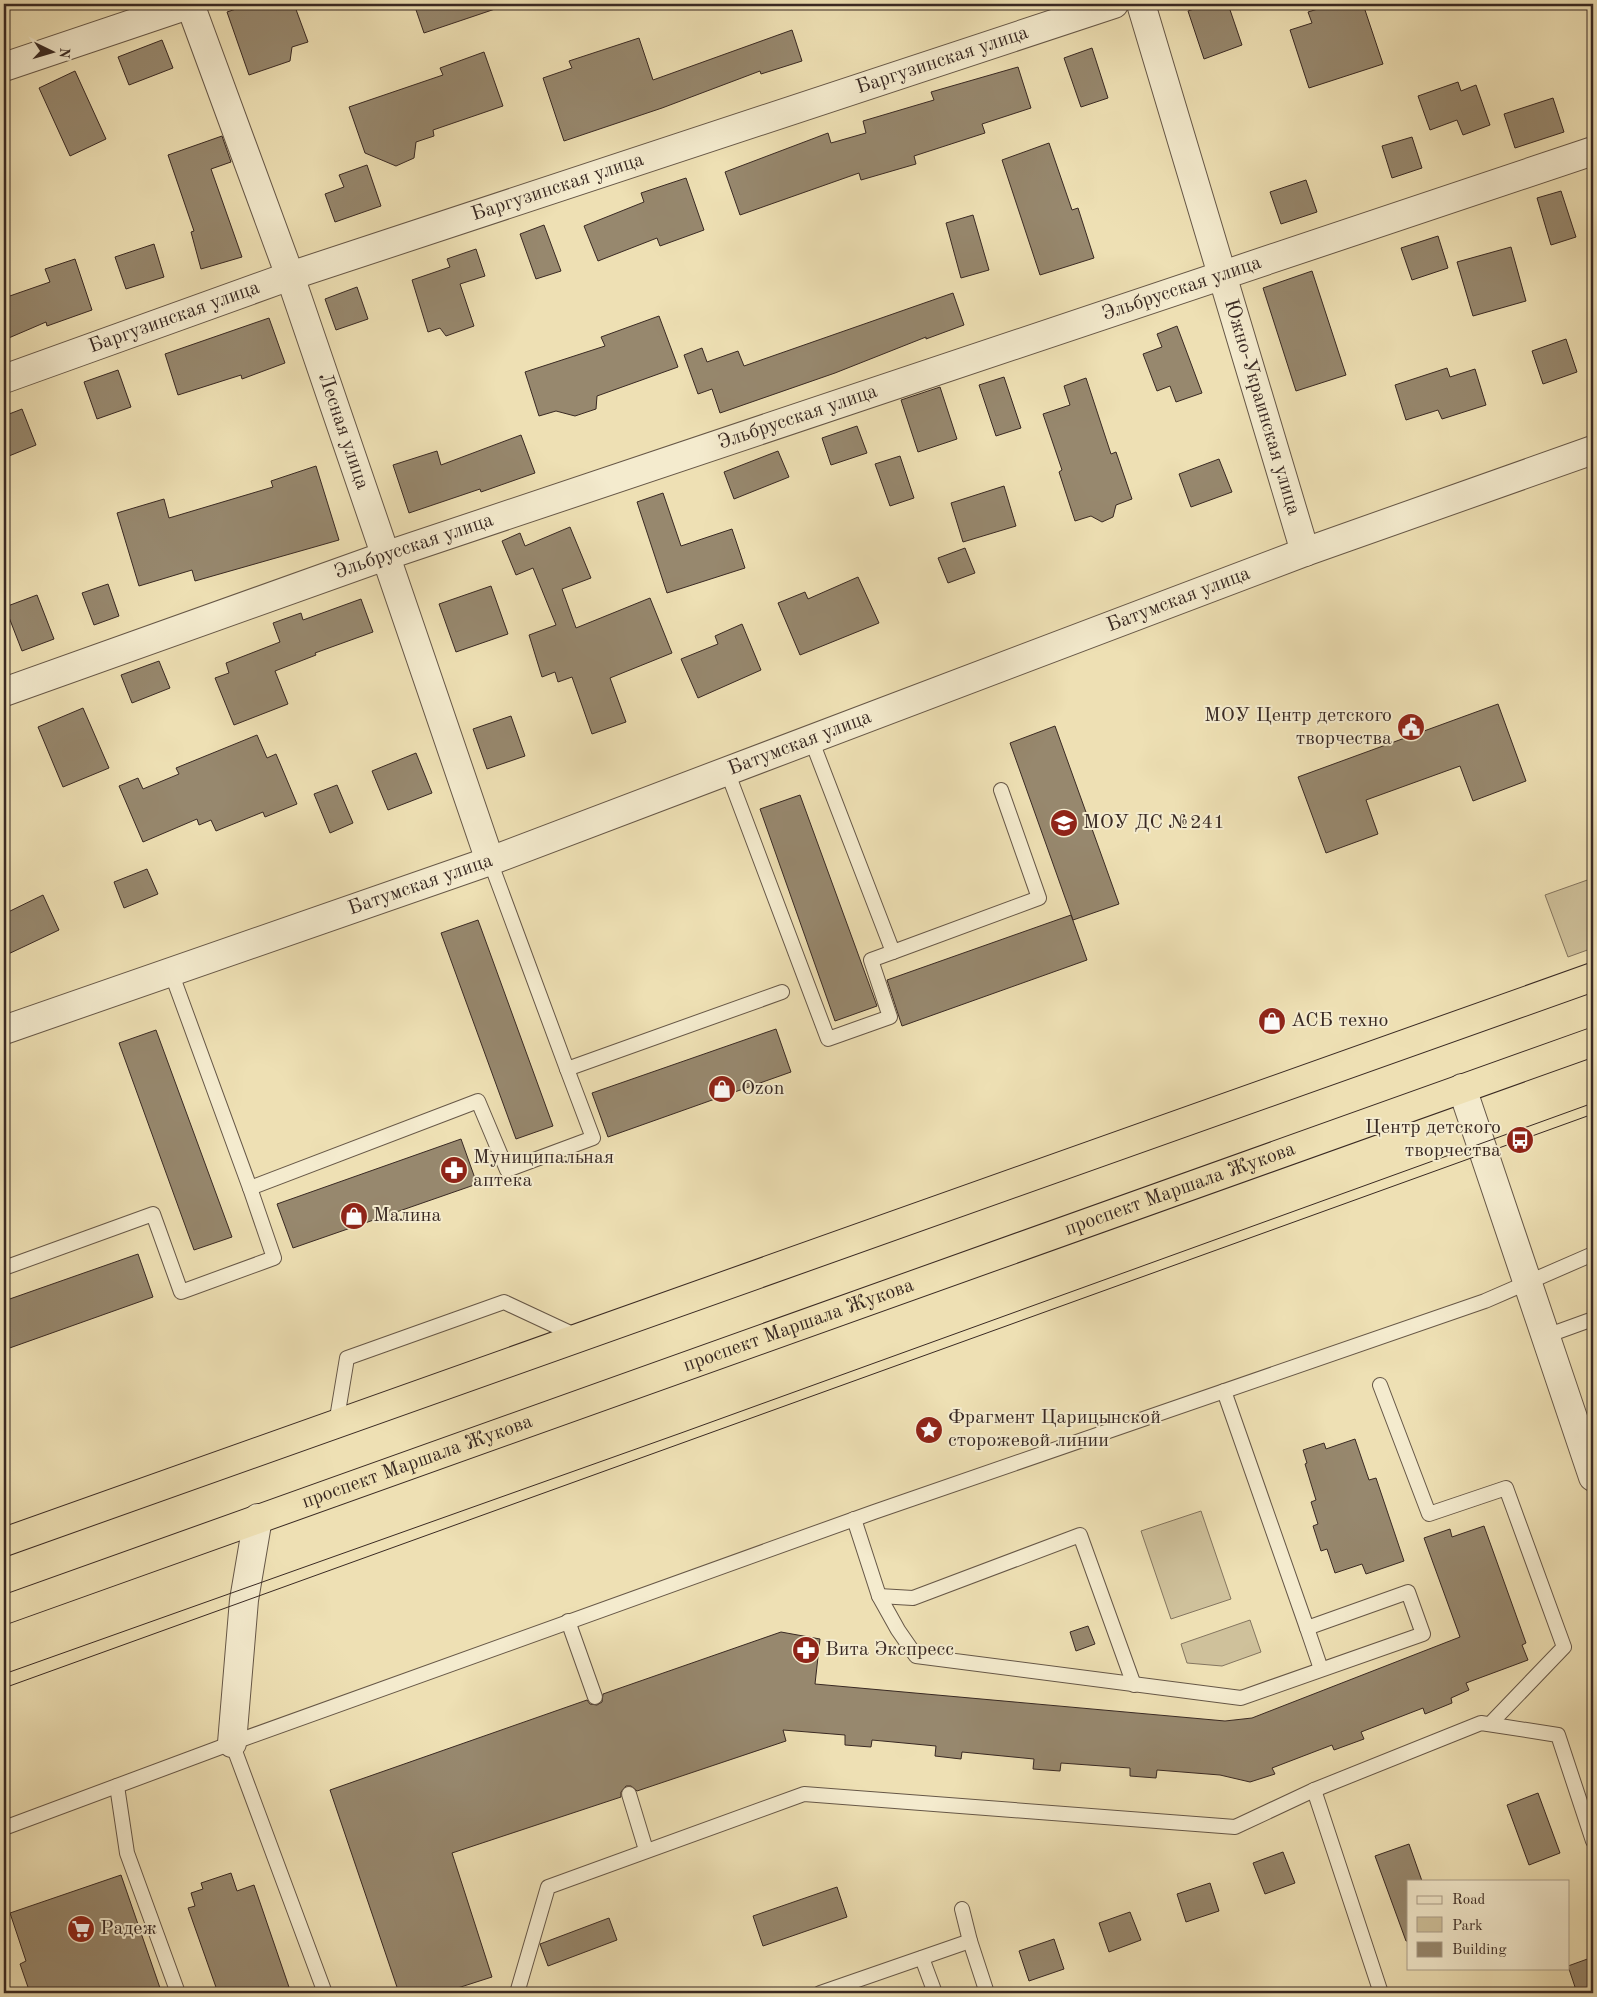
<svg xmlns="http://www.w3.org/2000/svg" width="1597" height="1997" font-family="'Old Standard TT',serif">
<rect width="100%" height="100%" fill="#eee0b4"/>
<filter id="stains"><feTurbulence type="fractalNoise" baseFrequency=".004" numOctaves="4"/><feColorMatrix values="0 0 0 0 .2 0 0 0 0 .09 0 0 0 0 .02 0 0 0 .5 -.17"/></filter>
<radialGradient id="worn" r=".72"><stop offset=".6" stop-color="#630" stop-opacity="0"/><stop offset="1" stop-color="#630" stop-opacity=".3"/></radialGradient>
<g fill="#cfc19b" stroke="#84755f">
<path d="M 1593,878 L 1593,948 L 1568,957 L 1545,895 Z"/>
<path d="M 1201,1511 L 1231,1599 L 1171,1619 L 1141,1531 Z"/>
<path d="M 1250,1620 L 1261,1652 L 1222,1666 L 1187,1663 L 1181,1644 Z"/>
</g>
<g fill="#97886e" stroke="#392923">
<path d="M 251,4 L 294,4 L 308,42 L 292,47 L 290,61 L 249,75 L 227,12 Z"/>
<path d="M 414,4 L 500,4 L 501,7 L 424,33 Z"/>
<path d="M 1209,4 L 1228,4 L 1242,45 L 1204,59 L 1188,11 Z"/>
<path d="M 1334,4 L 1363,4 L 1383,64 L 1309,88 L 1290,30 L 1312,23 L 1308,12 Z"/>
<path d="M 792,30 L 802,61 L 761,74 L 760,71 L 662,108 L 564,141 L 543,78 L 572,68 L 569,61 L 639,38 L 653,80 Z"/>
<path d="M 162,40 L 173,68 L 129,85 L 118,57 Z"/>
<path d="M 1092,48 L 1108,98 L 1081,107 L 1064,58 Z"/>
<path d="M 484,52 L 503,106 L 433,130 L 434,136 L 416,142 L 414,158 L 396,166 L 365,153 L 349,107 L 443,75 L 440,68 Z"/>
<path d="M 1018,67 L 1031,108 L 982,124 L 985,133 L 914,156 L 916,164 L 861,180 L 859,173 L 740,215 L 725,172 L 828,133 L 831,143 L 866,133 L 863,121 L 934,100 L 931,92 Z"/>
<path d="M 75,71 L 106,139 L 70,156 L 39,88 Z"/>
<path d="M 1458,82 L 1461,91 L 1476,85 L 1490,125 L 1463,135 L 1457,120 L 1430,130 L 1418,96 Z"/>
<path d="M 1553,98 L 1564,132 L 1515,148 L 1504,114 Z"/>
<path d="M 222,136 L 231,162 L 211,169 L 242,257 L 201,269 L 191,232 L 194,231 L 168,155 Z"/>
<path d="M 1412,137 L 1422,168 L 1392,178 L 1382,146 Z"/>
<path d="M 1049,143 L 1072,210 L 1078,208 L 1094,258 L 1040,275 L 1002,160 Z"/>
<path d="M 367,165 L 381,206 L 335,222 L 325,194 L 344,187 L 339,175 Z"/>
<path d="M 686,178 L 704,230 L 660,246 L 657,238 L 598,261 L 584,226 L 644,202 L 641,193 Z"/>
<path d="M 1306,180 L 1317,212 L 1281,224 L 1270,192 Z"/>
<path d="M 1561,191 L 1576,237 L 1551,245 L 1537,198 Z"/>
<path d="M 973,215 L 989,270 L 961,278 L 946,223 Z"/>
<path d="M 544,225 L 561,271 L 536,279 L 520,234 Z"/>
<path d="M 1438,236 L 1448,268 L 1412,280 L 1401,248 Z"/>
<path d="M 154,244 L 164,277 L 126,289 L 115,257 Z"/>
<path d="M 1511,247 L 1526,301 L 1473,316 L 1457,262 Z"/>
<path d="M 476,249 L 485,276 L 460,284 L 474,326 L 446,336 L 440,328 L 428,332 L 412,280 L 450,267 L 447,259 Z"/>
<path d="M 75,259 L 92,310 L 47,326 L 46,322 L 4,340 L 4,298 L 50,282 L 45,269 Z"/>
<path d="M 1312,271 L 1346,375 L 1296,391 L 1263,288 Z"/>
<path d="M 357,287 L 368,319 L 336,330 L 325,299 Z"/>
<path d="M 953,293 L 964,325 L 926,339 L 926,337 L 835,373 L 720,413 L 712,389 L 698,394 L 684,355 L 702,348 L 707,362 L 738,351 L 744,366 Z"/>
<path d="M 659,316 L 678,367 L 597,396 L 596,409 L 575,416 L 556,411 L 539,416 L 525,372 L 605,346 L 601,337 Z"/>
<path d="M 269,318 L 285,363 L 242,379 L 241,375 L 178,395 L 165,354 Z"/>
<path d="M 1177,326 L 1202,393 L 1176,402 L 1170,386 L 1157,391 L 1143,354 L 1162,347 L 1157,334 Z"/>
<path d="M 1566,339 L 1577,372 L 1543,384 L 1532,351 Z"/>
<path d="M 1447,368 L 1450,377 L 1475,369 L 1486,405 L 1442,419 L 1438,410 L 1406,420 L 1395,385 Z"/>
<path d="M 118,370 L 131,407 L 97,419 L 84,382 Z"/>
<path d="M 1004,377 L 1021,428 L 996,436 L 979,385 Z"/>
<path d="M 1086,378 L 1111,454 L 1116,452 L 1132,499 L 1116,505 L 1113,517 L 1102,522 L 1091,516 L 1075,521 L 1059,472 L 1062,470 L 1043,414 L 1070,405 L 1064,386 Z"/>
<path d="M 940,387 L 957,439 L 918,452 L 901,400 Z"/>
<path d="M 22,409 L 36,445 L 4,458 L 4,416 Z"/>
<path d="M 857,426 L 867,453 L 831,465 L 822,438 Z"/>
<path d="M 521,435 L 535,473 L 481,492 L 480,489 L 409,513 L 393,465 L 437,451 L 441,465 Z"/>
<path d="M 778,451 L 789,477 L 734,499 L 724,472 Z"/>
<path d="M 900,456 L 914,498 L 890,506 L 875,464 Z"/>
<path d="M 1219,459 L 1232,492 L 1191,507 L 1179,474 Z"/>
<path d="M 316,466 L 339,540 L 195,581 L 192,570 L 139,586 L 117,513 L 164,499 L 169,518 L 273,487 L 271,481 Z"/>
<path d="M 1004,486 L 1016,526 L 963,542 L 951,503 Z"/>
<path d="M 663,493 L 681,546 L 732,529 L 745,568 L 667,593 L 637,502 Z"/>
<path d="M 570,527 L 591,578 L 562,589 L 576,628 L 650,598 L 672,653 L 610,678 L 626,722 L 592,734 L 572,677 L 558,682 L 555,672 L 542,677 L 529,635 L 556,625 L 533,568 L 516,575 L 502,541 L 520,533 L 525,546 Z"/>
<path d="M 965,548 L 975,573 L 948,583 L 938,558 Z"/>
<path d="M 858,577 L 879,623 L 800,655 L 778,603 L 805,592 L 808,599 Z"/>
<path d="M 108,584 L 119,616 L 94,625 L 82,593 Z"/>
<path d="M 491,586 L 508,634 L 456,652 L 439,604 Z"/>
<path d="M 37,595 L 54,639 L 22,651 L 5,607 Z"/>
<path d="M 361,599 L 373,632 L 315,653 L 316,655 L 275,671 L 288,704 L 234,725 L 215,678 L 229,673 L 226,663 L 280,642 L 273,623 L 301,613 L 303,620 Z"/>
<path d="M 742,624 L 761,670 L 698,698 L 681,659 L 718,644 L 715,636 Z"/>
<path d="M 159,661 L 170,688 L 132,703 L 121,675 Z"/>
<path d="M 1498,704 L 1526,781 L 1473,801 L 1460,766 L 1366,800 L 1378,834 L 1326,853 L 1298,777 Z"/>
<path d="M 83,708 L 109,768 L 63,787 L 38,727 Z"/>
<path d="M 511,716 L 525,756 L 487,769 L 473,729 Z"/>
<path d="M 1055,726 L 1119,904 L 1073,920 L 1010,743 Z"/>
<path d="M 257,735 L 267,758 L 276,754 L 297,804 L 265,817 L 263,812 L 216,831 L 211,820 L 199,825 L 197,819 L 143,842 L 119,786 L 138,778 L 143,789 L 179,774 L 176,768 Z"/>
<path d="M 416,753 L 432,793 L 388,810 L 372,771 Z"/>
<path d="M 337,785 L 353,823 L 330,833 L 314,794 Z"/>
<path d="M 800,795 L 877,1006 L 835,1021 L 760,809 Z"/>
<path d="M 147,869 L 158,894 L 124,908 L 114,882 Z"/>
<path d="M 43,895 L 59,930 L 4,956 L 4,914 Z"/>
<path d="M 1071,915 L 1087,960 L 902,1026 L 887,980 Z"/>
<path d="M 478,920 L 553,1126 L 516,1139 L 441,933 Z"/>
<path d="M 776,1029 L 791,1072 L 608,1137 L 592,1093 Z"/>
<path d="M 156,1030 L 232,1237 L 194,1250 L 119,1043 Z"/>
<path d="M 461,1139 L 477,1184 L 293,1248 L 277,1204 Z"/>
<path d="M 138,1254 L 153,1297 L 4,1350 L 4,1301 Z"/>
<path d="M 1355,1439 L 1369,1480 L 1376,1478 L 1404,1561 L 1366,1574 L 1362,1564 L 1335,1573 L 1327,1549 L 1321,1551 L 1313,1526 L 1318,1524 L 1311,1502 L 1316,1500 L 1305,1464 L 1307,1463 L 1303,1450 L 1324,1443 L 1326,1449 Z"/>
<path d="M 1484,1526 L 1526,1643 L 1522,1645 L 1528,1660 L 1466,1683 L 1469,1690 L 1451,1698 L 1452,1703 L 1425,1714 L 1423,1708 L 1361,1732 L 1364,1739 L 1334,1750 L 1332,1745 L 1272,1768 L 1275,1774 L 1250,1782 L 1220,1775 L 1157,1770 L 1156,1778 L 1130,1776 L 1130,1768 L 1061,1763 L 1060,1771 L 1033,1769 L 1034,1759 L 962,1752 L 961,1759 L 935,1756 L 936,1746 L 872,1740 L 871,1747 L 845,1745 L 845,1735 L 783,1730 L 786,1741 L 637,1791 L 631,1786 L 626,1786 L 621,1792 L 621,1797 L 452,1853 L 492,1977 L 442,1993 L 399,1993 L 330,1790 L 587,1700 L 590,1704 L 597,1705 L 602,1702 L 603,1694 L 781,1632 L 820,1639 L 815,1684 L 1225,1721 L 1252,1718 L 1460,1637 L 1424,1538 L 1450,1529 L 1452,1537 Z"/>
<path d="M 1088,1626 L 1095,1644 L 1076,1651 L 1070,1632 Z"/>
<path d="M 1538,1793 L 1560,1853 L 1529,1865 L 1507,1805 Z"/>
<path d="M 1409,1844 L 1422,1881 L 1408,1881 L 1408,1941 L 1406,1941 L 1375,1856 Z"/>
<path d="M 1283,1852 L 1295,1883 L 1265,1894 L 1253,1863 Z"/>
<path d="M 231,1873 L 237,1891 L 254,1885 L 291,1993 L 218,1993 L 188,1908 L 195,1906 L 191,1893 L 203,1889 L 201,1883 Z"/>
<path d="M 121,1875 L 160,1988 L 146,1993 L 30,1993 L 20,1964 L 26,1961 L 10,1913 Z"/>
<path d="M 1210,1883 L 1219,1911 L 1186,1922 L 1177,1894 Z"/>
<path d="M 837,1887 L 847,1917 L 763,1946 L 753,1916 Z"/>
<path d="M 1130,1912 L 1141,1940 L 1109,1952 L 1099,1923 Z"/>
<path d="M 609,1918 L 617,1940 L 548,1966 L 540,1944 Z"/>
<path d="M 1054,1939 L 1064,1969 L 1029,1981 L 1019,1951 Z"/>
<path d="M 1593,1957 L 1593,1993 L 1577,1993 L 1568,1966 Z"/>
</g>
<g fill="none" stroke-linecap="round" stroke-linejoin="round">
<g stroke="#665747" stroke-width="16">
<g id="lane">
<path d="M 811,739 L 893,952 L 1039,898 L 1001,790"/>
<path d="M 727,771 L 828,1039 L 890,1017 L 871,960 L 893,952"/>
<path d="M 490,861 L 567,1069 L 782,992"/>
<path d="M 171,972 L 250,1188 L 478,1101 L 507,1170 L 593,1138 L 567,1069"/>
<path d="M 4,1268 L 153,1214 L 181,1292 L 274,1258 L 250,1188"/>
<path d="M 1546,1336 L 1593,1319"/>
<path d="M 1380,1385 L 1429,1514 L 1506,1488 L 1564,1647 L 1490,1724"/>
<path d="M 336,1424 L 347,1358 L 504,1302 L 579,1337"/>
<path d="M 854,1519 L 879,1596 L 898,1630 L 916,1656 L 1241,1698 L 1423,1634 L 1408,1592 L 1307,1628 L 1224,1391"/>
<path d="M 879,1596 L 913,1598 L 1080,1535 L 1134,1685"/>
<path d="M 568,1621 L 595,1697"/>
<path d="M 1307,1628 L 1321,1669"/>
<path d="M 232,1743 L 325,1993"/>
<path d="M 117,1786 L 127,1853 L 178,1993"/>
<path d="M 1314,1790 L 1381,1993"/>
<path d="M 629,1794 L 646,1850"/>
<path d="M 4,1828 L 232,1743 L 874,1512 L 1485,1301 L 1593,1254"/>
<path d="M 962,1909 L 970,1941 L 987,1993"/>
<path d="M 922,1958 L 935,1993"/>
<path d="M 517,1993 L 548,1887 L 804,1794 L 1235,1827 L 1314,1790 L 1481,1723 L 1558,1735 L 1593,1841"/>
<path d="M 820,1993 L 970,1941"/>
</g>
</g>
<g stroke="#665747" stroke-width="30">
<g id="street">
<path id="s1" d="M 190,4 L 290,276 L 490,861"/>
<path id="s2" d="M 1141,4 L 1305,552"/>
<path d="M 4,67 L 191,4"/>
<path id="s3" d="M 4,379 L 290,276 L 1114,4"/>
<path id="s4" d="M 4,692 L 385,556 L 1593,151"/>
<path id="s5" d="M 4,1030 L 490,861 L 1305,552 L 1593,450"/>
<path d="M 1462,1088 L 1593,1477"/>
<path d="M 232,1743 L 244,1600 L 258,1518"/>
</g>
</g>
<g stroke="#392923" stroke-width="30">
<g id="highway">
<path d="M 4,1542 L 1593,977"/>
<path id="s6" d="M 4,1610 L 1593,1042"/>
</g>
</g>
<use href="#lane" stroke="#f4ebce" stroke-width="14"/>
<use href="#street" stroke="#f4ebce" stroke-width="28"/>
<use href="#highway" stroke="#eee0b4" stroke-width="28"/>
<g stroke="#392923" stroke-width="1">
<path d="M 4,1674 L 681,1433 L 1593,1103"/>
<path d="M 4,1688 L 1593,1114"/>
</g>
</g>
<defs>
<g id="civic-disc" transform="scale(1.4375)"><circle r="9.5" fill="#8f2418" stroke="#f4ebce"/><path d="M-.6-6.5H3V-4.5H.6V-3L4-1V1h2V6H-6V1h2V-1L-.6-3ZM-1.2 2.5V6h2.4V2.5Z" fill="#fff"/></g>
<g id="school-disc" transform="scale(1.4375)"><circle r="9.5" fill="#8f2418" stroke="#f4ebce"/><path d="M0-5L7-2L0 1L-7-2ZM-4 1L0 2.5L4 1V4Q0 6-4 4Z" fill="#fff"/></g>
<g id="shop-disc" transform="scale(1.4375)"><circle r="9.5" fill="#8f2418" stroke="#f4ebce"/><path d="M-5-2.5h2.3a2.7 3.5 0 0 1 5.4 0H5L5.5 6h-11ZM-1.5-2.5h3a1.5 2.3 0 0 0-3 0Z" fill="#fff"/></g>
<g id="bus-disc" transform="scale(1.4375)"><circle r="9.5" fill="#8f2418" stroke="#f4ebce"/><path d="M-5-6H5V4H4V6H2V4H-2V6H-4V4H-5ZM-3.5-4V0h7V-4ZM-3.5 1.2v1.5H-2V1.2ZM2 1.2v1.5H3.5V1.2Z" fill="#fff"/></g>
<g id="pharmacy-disc" transform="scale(1.4375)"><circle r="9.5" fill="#8f2418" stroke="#f4ebce"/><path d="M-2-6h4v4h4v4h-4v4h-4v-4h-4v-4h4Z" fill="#fff"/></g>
<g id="sight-disc" transform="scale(1.4375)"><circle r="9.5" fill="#8f2418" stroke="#f4ebce"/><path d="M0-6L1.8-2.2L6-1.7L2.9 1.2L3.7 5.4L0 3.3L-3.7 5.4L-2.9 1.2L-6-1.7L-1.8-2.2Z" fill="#fff"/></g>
<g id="supermarket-disc" transform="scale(1.4375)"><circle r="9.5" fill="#8f2418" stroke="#f4ebce"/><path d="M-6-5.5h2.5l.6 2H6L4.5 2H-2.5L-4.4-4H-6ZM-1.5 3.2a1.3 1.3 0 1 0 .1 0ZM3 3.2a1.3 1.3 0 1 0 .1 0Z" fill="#fff"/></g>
</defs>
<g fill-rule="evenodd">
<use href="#civic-disc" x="1411" y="727"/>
<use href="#school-disc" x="1064" y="823"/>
<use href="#shop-disc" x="1272" y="1021"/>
<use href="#shop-disc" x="722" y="1089"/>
<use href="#bus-disc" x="1520" y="1140"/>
<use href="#pharmacy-disc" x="454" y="1170"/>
<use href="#shop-disc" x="354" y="1216"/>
<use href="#sight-disc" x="929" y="1430"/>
<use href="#pharmacy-disc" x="806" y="1650"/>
<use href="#supermarket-disc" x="81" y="1929"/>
</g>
<g text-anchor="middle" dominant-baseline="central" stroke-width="4" stroke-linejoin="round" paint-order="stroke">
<g font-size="20" fill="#392923" stroke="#f4ebce">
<text stroke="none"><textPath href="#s3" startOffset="991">Баргузинская улица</textPath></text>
<text stroke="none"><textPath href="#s3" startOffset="586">Баргузинская улица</textPath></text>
<text stroke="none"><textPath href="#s4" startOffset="1245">Эльбрусская улица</textPath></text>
<text stroke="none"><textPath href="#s3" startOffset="181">Баргузинская улица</textPath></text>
<text stroke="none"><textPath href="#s2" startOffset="421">Южно-Украинская улица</textPath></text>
<text stroke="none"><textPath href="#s4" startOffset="840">Эльбрусская улица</textPath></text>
<text stroke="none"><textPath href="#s1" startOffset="454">Лесная улица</textPath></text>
<text stroke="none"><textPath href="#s4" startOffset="435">Эльбрусская улица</textPath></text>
<text stroke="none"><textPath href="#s5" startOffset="1251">Батумская улица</textPath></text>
<text stroke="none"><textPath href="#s5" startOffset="846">Батумская улица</textPath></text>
<text stroke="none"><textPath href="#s5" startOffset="441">Батумская улица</textPath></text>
<text stroke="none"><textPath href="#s6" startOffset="1249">проспект Маршала Жукова</textPath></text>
<text stroke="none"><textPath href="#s6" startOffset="844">проспект Маршала Жукова</textPath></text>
<text stroke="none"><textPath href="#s6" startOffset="439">проспект Маршала Жукова</textPath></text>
</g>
<g font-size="20" fill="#392923" stroke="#f4ebce" text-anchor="start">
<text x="1392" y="716" text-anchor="end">МОУ Центр детского<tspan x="1392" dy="23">творчества</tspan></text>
<text x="1083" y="823">МОУ ДС №241</text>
<text x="1291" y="1021">АСБ техно</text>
<text x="741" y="1089">Ozon</text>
<text x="1501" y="1128" text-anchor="end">Центр детского<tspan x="1501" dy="23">творчества</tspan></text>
<text x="473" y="1158">Муниципальная<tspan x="473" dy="23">аптека</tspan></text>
<text x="373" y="1216">Малина</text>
<text x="948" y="1418">Фрагмент Царицынской<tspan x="948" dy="23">сторожевой линии</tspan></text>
<text x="825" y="1650">Вита Экспресс</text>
<text x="100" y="1929">Радеж</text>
</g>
</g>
<rect width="1597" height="1997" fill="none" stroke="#eee0b4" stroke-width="20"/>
<rect x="5" y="5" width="1587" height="1987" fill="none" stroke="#392923" stroke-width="2.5"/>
<rect x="10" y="10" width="1577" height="1977" fill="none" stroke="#392923"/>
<rect x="1407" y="1880" width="162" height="90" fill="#f4ebce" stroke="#a99d8a"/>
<rect x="1417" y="1896" width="25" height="8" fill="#f4ebce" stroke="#a99d8a"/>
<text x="1452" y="1904" font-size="15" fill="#392923">Road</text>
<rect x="1417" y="1917" width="25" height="15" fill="#cfc19b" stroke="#a99d8a"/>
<text x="1452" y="1930" font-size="15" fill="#392923">Park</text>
<rect x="1417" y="1942" width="25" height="15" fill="#97886e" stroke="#a99d8a"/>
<text x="1452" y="1954" font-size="15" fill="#392923">Building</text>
<g transform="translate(52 52) rotate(95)" stroke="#f4ebce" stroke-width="4" paint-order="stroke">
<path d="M0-4L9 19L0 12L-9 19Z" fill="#392923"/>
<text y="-8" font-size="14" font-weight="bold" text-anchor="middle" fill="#392923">N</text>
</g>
<rect width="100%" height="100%" filter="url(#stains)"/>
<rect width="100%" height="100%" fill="url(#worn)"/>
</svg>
